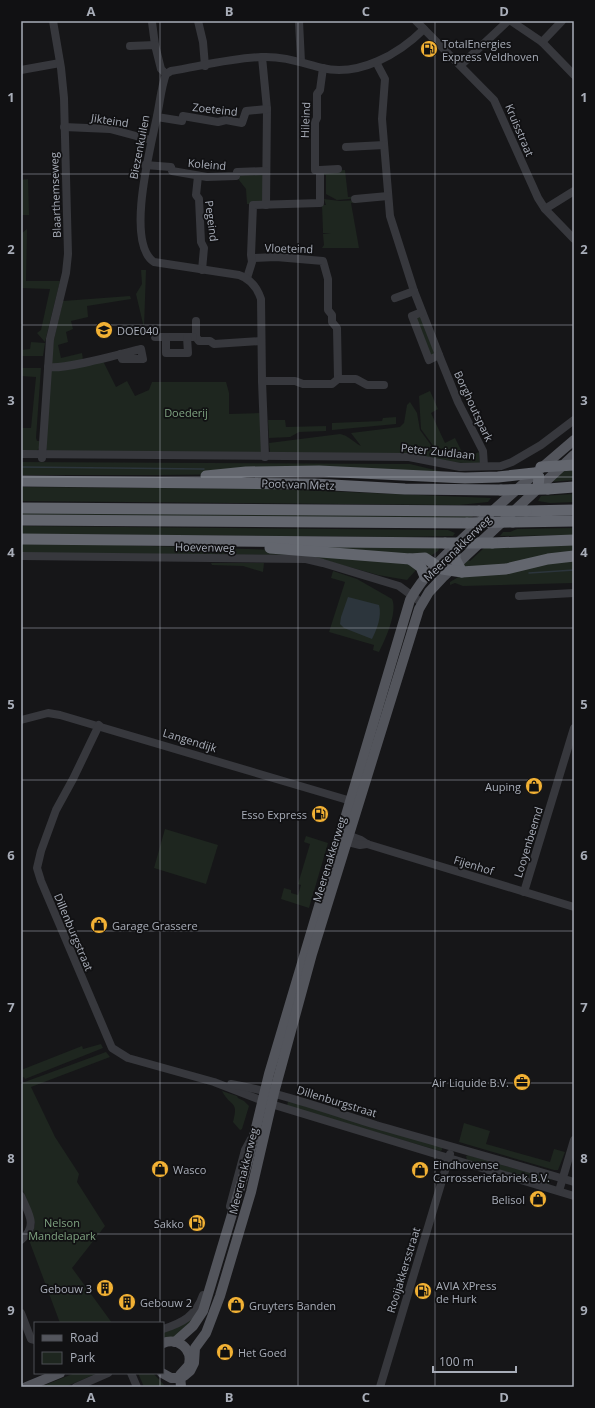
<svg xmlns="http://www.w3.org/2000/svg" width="595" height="1408" font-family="'Open Sans',sans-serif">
<rect width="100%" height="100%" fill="#161618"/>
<g fill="#1e261f">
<path d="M 345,170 L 348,197 L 361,196 L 361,198 L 337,200 L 326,194 L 326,175 L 322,175 L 321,171 Z"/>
<path d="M 239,174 L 261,174 L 264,176 L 262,204 L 247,204 L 246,189 L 239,180 Z"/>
<path d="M 28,179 L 29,215 L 21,215 L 21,180 Z"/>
<path d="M 324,199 L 340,201 L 361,200 L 362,202 L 351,203 L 359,248 L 322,248 L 324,245 L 323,234 L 331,234 L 323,233 L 323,231 L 322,205 L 326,205 Z"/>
<path d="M 27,229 L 26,281 L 60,281 L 45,342 L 37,333 L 41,330 L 50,289 L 21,288 L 21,234 Z"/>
<path d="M 141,270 L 146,270 L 144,328 L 136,294 L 142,284 Z"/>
<path d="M 130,296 L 131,299 L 87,306 L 88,317 L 71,321 L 73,329 L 66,332 L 68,342 L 58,345 L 61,358 L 82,353 L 83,360 L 51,365 L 54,339 L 63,301 Z"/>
<path d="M 421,316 L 435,353 L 431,356 L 415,317 Z"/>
<path d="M 31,342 L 45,343 L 43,356 L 21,356 L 21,350 L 30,349 Z"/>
<path d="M 103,361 L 116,387 L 127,381 L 135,396 L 149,390 L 152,382 L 226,382 L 229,393 L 229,414 L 260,413 L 262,452 L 213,453 L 47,452 L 45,443 L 51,370 Z"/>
<path d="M 21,368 L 41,368 L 36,438 L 37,441 L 41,441 L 39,448 L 36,452 L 21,452 L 21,428 L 31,428 L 36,377 L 21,376 Z"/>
<path d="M 430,391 L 438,409 L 431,413 L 445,443 L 455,438 L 465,458 L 479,452 L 480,464 L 270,452 L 269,443 L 340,434 C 348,435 353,442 361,446 L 351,433 L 400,427 L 404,423 L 407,405 L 410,402 L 417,413 L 420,430 L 436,452 L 437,451 L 421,429 L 419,396 Z"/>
<path d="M 396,417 L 396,424 L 332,430 L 332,423 L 382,421 L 383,418 Z"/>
<path d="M 268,420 L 285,420 L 286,427 L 326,426 L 326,431 L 299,432 L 290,437 L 269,438 Z"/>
<path d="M 21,462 L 410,464 L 443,472 L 161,475 L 21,475 Z"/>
<path d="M 561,468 L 574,468 L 574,480 L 548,482 Z"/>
<path d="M 21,487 L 275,489 L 491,498 L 488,502 L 459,505 L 21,501 Z"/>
<path d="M 574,494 L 574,502 L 550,503 L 538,501 L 541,496 Z"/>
<path d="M 21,511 L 474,515 L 469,520 L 21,516 Z"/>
<path d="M 21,526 L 448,530 L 455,533 L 453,536 L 402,537 L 21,534 Z"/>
<path d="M 574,528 L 574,535 L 500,536 L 503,532 L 510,532 L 517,529 Z"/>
<path d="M 21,542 L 276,550 L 408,564 L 417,569 L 407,580 L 378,575 L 306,555 L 21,553 Z"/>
<path d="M 574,544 L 574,553 L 507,564 L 464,568 L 461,564 L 467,559 L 470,561 L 484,548 Z"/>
<path d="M 275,546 L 439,548 L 438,551 L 429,557 Z"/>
<path d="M 574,560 L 574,583 L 463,586 L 455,583 L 450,585 L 450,582 L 460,576 Z"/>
<path d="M 211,563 L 264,563 L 263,572 L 243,566 L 212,565 Z"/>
<path d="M 333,571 L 357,579 L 392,599 C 398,612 385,640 379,652 L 373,650 L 374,645 L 329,632 L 345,582 L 331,578 Z"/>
<path d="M 165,829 L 218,845 L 206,884 L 154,868 Z"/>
<path d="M 306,836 L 328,843 L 309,908 L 281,899 L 284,888 L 291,890 L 291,893 L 298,895 L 301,885 L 298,884 L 310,844 L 304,842 Z"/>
<path d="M 101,1044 L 103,1048 L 25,1079 L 24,1077 L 21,1078 L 21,1070 L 82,1046 L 83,1049 Z"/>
<path d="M 106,1052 L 110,1057 L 31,1087 L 55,1137 L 79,1174 L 77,1182 L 105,1226 L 72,1268 L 112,1323 L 60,1323 L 29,1240 L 32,1236 L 35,1224 L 21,1185 L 21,1082 L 22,1083 Z"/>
<path d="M 222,1091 L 237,1096 L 238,1098 L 244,1101 L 249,1106 L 242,1129 L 240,1130 L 233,1122 C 239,1100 231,1108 222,1091 Z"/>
<path d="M 288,1101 L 442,1147 L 442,1150 L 440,1151 L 287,1106 Z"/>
<path d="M 464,1123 L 490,1131 L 486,1144 L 550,1162 L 554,1149 L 565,1152 L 558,1170 L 554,1170 L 459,1142 Z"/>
<path d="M 468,1155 L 551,1179 L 549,1185 L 467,1160 L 466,1156 Z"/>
<path d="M 202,1308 L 180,1335 L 163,1341 L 163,1331 C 182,1326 188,1323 202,1308 Z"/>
<path d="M 75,1373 L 98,1373 L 65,1387 L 40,1387 Z"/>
<path d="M 138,1373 L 153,1373 L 166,1387 L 144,1387 Z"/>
</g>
<path fill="#2c353c" d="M 348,597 L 379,605 C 382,616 377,629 372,639 L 344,628 L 340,624 L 341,617 Z"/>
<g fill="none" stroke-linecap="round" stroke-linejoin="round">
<g stroke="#2c353c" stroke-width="1.5">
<path d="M 21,467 L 204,469"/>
<path d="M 529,573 L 574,570"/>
</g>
<g stroke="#37383d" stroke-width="8">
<path d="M 198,21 L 203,42 L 205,66"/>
<path d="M 299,21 L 301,62"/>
<path d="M 416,21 L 494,100 L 538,198 L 545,209 L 574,239"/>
<path d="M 511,21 L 542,42 L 574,75"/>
<path d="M 152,22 L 155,45"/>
<path d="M 542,42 L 562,21"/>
<path d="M 130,46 L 155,45 L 161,69 L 166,74"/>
<path d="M 262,57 L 267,109 L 266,205"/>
<path d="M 376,62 L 385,79 L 382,119 L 390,216 L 414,291 L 441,360 L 458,402 L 483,451 L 484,466"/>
<path d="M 461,65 L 508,21"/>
<path d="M 21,70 L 60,63"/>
<path d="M 157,117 L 182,121 L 183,116 L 218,122 L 226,120 L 242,123 L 246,111 L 267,109"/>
<path d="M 64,127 L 110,129 L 151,140"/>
<path d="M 346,147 L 384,145"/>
<path d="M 145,165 L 171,167 L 172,171 L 207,177 L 236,176 L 237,172 L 265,171"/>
<path d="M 320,170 L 338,169"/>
<path d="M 198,176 L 196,195 L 199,199 L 201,242 L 204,248 L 202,270"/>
<path d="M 355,199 L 388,196"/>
<path d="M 545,209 L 574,191"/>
<path d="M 253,258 L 276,257 L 323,261 L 328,279 L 328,310 L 332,315 L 332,322 L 337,328 L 338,379 L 332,384 L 303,384 L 295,381 L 262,381"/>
<path d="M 247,278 L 252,262 L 251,255 L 253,205 L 320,203 L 320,170 L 315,170 L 315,122 L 317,118 L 317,94 L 320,90 L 323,68"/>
<path d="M 395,298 L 414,291"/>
<path d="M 422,312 L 412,316 L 429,360 L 439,355"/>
<path d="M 196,321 L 196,337 L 199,341 L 210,341 L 214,344 L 261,341"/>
<path d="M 155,337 L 193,337"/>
<path d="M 166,337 L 166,353 L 188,353 L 187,337"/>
<path d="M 48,367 C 64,370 121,354 141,349 L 143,359 L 122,359 L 120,354"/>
<path d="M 338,379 L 356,379 L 367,385 L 384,385"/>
<path d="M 21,454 L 409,457 L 460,467 L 501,466 L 512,462 L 541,445 L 574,420"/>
<path d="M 265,457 L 262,381 L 261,299 C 257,287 251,279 239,275 L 154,262 C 125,243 151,146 157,116 C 160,102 161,88 166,74 L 171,71 C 201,66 232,58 262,57 C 283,56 302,63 322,68 C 359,77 399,54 424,29"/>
<path d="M 42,458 L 50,339 L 66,273 L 68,254 L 64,98 L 61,68 L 53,21"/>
<path d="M 21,556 L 306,559 L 323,563 L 399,586 L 422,603"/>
<path d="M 519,596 L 574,593"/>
<path d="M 21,720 L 48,713 L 60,715 L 351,801"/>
<path d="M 99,725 L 73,779 L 56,810 L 41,851 L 37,868 L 41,881 L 112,1048 L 128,1058 L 214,1082 L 271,1104 L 574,1196"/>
<path d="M 350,836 L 361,840 L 367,844 L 574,907"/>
<path d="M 348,842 L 360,845 L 367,844"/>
<path d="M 524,892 L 574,728"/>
<path d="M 231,1084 C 281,1093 328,1110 376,1125 C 442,1144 508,1162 574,1182"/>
<path d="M 559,1191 L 574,1140"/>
<path d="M 21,1196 C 28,1213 39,1226 21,1240"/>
<path d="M 230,1206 L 245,1150 L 251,1139"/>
<path d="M 21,1313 L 31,1339 L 35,1340"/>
<path d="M 163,1329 C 182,1323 196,1316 203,1295"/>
<path d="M 131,1373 L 137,1387"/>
<path d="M 76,1387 L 108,1373"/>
<path d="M 380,1387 L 450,1154"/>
</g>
<g stroke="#53555c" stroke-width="10">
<path d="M 175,1342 L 193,1326 L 203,1311 L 248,1161 L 269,1074 L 410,600 C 426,571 453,548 477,525 C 509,496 541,468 574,440"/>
<path d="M 163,1343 C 178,1337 193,1349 189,1365 L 180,1375 L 181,1387"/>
<path d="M 162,1373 L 171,1378 L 177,1378 L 184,1376 L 190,1371 L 194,1363 L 195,1348 L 206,1333 L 220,1296 L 251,1192 L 274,1093 L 312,954 L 419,609 L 429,592 L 443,577 L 574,455"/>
<path d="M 26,1387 L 60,1373"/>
</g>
<g stroke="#63666e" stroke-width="11">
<path d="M 541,467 L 574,465"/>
<path d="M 206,476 L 246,472 L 319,471 L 465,478 L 498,477 L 534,473 L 539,477 L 538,487"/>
<path d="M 21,481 L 314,484 L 405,489 L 501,490"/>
<path d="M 548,489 L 574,487"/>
<path d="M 21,508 L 479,511"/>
<path d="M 526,511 L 574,510"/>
<path d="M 21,520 L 467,523"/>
<path d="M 513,522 L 574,521"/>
<path d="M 21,539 L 445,543"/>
<path d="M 492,543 L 574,540"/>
<path d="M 455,546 L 455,559 L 462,572"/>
<path d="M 270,548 L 410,559 L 425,558 L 442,569 L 462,572 L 506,569 L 548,559 L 574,556"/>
<path d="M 410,559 L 421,567 L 425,577"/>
</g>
<g stroke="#63666e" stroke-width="11">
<path d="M 501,490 L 548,489"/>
<path d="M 479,511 L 526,511"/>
<path d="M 467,523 L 513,522"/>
<path d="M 445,543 L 492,543"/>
</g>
</g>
<path fill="none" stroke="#a8adb8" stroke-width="1" stroke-opacity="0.55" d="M 160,21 L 160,1323M 298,21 L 298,1387M 435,21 L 435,1387M 21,174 L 574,174M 21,325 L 574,325M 21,477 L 574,477M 21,628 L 574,628M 21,780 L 574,780M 21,931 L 574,931M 21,1083 L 574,1083M 21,1234 L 574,1234M 160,1373 L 160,1387"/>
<defs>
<g id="fuel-disc" transform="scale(0.9)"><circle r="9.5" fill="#f2b134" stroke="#111113"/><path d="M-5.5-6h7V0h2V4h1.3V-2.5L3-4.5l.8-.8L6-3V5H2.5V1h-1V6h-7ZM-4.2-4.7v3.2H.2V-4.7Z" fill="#111"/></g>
<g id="school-disc" transform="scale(0.9)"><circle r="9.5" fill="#f2b134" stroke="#111113"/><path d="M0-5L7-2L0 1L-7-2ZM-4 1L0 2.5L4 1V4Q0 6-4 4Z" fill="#111"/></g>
<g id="shop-disc" transform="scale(0.9)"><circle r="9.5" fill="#f2b134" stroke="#111113"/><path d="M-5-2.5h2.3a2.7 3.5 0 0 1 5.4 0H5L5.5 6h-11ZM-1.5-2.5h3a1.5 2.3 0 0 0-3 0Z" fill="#111"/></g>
<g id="office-disc" transform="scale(0.9)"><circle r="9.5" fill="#f2b134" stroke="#111113"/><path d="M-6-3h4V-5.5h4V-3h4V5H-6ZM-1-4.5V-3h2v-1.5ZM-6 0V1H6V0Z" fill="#111"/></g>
<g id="building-disc" transform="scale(0.9)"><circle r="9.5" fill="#f2b134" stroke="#111113"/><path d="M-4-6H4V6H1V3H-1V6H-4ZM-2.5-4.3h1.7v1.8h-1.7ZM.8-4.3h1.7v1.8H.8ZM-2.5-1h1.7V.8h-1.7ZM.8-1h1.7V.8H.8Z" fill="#111"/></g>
</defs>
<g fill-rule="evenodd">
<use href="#fuel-disc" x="429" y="49"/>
<use href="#school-disc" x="104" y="330"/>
<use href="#shop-disc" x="534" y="786"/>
<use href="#fuel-disc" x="320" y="814"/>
<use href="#shop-disc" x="99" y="925"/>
<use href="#office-disc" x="522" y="1082"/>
<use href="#shop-disc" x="160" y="1169"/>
<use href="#shop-disc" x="420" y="1170"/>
<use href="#shop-disc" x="538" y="1199"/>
<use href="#fuel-disc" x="197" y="1223"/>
<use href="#building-disc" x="105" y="1288"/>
<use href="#fuel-disc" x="423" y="1291"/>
<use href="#building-disc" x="127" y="1302"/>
<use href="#shop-disc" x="236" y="1305"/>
<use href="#shop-disc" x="225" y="1352"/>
</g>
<g text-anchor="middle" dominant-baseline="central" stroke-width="3.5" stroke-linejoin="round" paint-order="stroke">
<g font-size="11" fill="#a8adb8" stroke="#111113" text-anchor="start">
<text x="442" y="43">TotalEnergies<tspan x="442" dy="13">Express Veldhoven</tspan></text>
<text x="117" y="330">DOE040</text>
<text x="521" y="786" text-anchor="end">Auping</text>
<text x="307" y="814" text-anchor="end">Esso Express</text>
<text x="112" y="925">Garage Grassere</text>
<text x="509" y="1082" text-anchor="end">Air Liquide B.V.</text>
<text x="433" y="1164">Eindhovense<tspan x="433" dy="13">Carrosseriefabriek B.V.</tspan></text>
<text x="173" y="1169">Wasco</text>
<text x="525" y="1199" text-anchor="end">Belisol</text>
<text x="184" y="1223" text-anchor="end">Sakko</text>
<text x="436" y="1285">AVIA XPress<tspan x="436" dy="13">de Hurk</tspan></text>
<text x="92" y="1288" text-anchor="end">Gebouw 3</text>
<text x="140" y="1302">Gebouw 2</text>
<text x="249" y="1305">Gruyters Banden</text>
<text x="238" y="1352">Het Goed</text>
</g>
<g font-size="11" fill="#a8adb8" stroke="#111113">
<text transform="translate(215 109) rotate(6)">Zoeteind</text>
<text transform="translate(110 120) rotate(9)">Jikteind</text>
<text transform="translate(305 120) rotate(-88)">Hileind</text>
<text transform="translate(520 130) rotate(67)">Kruisstraat</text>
<text transform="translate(139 147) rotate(-79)">Biezenkuilen</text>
<text transform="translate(207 164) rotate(5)">Koleind</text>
<text transform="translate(55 195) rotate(-92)">Blaarthemseweg</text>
<text transform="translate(212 221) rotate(83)">Pegeind</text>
<text transform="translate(289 248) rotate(2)">Vloeteind</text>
<text transform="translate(474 406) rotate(65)">Borghoutspark</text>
<text transform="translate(438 451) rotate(6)">Peter Zuidlaan</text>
<text transform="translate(298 484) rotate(2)">Poot van Metz</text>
<text transform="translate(205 547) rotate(1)">Hoevenweg</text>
<text transform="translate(457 548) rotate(-44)">Meerenakkerweg</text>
<text transform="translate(190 740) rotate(17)">Langendijk</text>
<text transform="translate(528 842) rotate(-73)">Looyenbeemd</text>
<text transform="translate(329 859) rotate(-73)">Meerenakkerweg</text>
<text transform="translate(474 865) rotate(17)">Fijenhof</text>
<text transform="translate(74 932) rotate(67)">Dillenburgstraat</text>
<text transform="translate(337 1101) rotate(17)">Dillenburgstraat</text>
<text transform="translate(243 1171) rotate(-76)">Meerenakkerweg</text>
<text transform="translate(403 1270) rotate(-73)">Rooijakkersstraat</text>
</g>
<g font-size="11" fill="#7fa381" stroke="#111113">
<text x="186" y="412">Doederij</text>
<text x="62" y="1222">Nelson<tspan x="62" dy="13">Mandelapark</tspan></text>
</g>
</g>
<rect width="595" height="1408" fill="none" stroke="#111113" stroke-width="44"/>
<rect x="34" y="1322" width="130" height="52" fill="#111113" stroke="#4d4f55"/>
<rect x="42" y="1335" width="20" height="6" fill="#53555c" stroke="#4d4f55"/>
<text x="70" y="1342" font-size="12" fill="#a8adb8">Road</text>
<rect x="42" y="1352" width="20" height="12" fill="#1e261f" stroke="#4d4f55"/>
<text x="70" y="1362" font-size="12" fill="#a8adb8">Park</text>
<path d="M433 1366v6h83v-6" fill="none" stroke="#a8adb8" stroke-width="2"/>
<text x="439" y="1366" font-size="12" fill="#a8adb8" stroke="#111113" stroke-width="3" paint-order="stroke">100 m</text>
<rect x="22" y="22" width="551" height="1364" fill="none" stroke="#a8adb8" stroke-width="1.5"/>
<g font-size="13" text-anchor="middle" font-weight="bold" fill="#a8adb8">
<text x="91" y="16">A</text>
<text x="229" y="16">B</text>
<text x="366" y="16">C</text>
<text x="504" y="16">D</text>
<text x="11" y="102">1</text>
<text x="584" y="102">1</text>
<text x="11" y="254">2</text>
<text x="584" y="254">2</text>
<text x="11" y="405">3</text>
<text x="584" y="405">3</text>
<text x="11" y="557">4</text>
<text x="584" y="557">4</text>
<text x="11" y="709">5</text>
<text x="584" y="709">5</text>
<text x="11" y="860">6</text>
<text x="584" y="860">6</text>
<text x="11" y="1012">7</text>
<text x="584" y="1012">7</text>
<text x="11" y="1163">8</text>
<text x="584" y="1163">8</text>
<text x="11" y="1315">9</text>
<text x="584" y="1315">9</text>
<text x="91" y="1402">A</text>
<text x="229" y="1402">B</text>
<text x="366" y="1402">C</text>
<text x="504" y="1402">D</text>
</g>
</svg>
